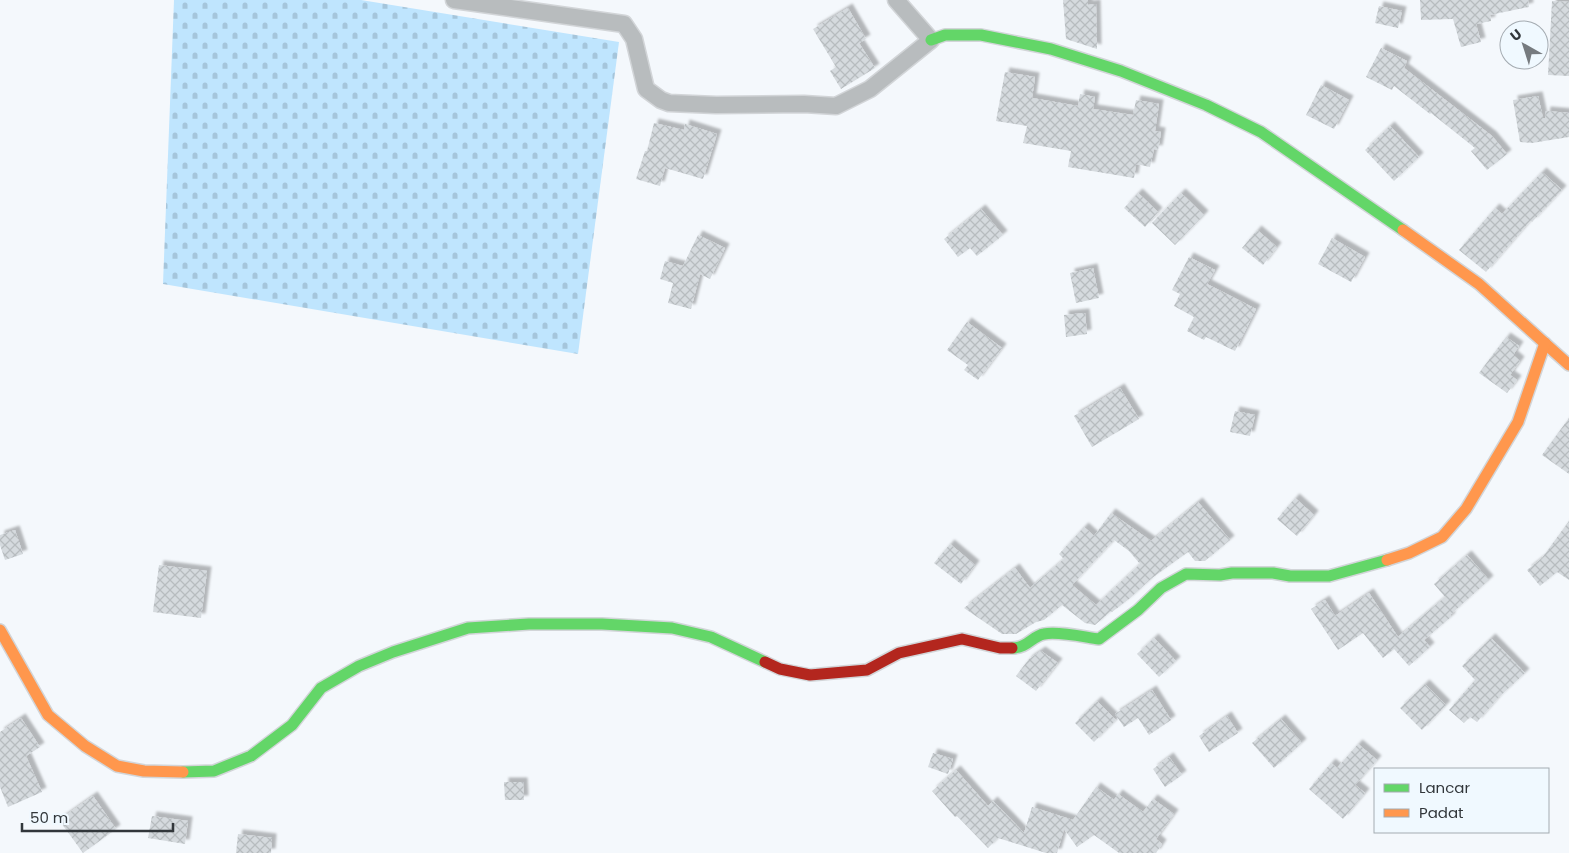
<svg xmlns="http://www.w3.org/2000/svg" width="1569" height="853" font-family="Poppins,sans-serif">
<defs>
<pattern id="cemetery-stones" width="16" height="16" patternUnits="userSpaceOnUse" patternTransform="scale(1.25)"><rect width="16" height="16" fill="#bfe5fe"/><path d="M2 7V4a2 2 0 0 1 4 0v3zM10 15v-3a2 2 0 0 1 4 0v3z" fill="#a5c5db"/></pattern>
<pattern id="building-cross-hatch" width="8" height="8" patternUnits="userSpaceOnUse" patternTransform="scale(1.25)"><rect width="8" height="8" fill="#d5dade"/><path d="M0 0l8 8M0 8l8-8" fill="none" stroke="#b7bcbf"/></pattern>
<filter id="shadow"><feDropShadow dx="4.5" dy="-4.5" stdDeviation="1" flood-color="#0004"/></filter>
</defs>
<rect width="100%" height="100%" fill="#f4f8fc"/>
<path fill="url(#cemetery-stones)" d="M 174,0 L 361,0 L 619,42 L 578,354 L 163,284 Z"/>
<g fill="url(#building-cross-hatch)" fill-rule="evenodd" filter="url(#shadow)">
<path d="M 1063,0 L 1088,0 L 1088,5 L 1096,4 L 1097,49 L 1066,39 Z"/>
<path d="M 1420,0 L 1528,0 L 1529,7 L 1490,15 L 1491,21 L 1476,24 L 1481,42 L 1461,47 L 1453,19 L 1421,20 Z"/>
<path d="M 1552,1 L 1569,2 L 1569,76 L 1548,75 Z"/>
<path d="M 1379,6 L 1402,11 L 1398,28 L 1375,23 Z"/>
<path d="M 848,8 L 866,39 L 859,43 L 875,68 L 841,89 L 830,71 L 836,67 L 813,29 Z"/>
<path d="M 1381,48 L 1407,61 L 1404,68 L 1492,136 L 1507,154 L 1487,170 L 1471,151 L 1475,148 L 1431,113 L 1430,114 L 1394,86 L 1392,90 L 1366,77 Z"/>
<path d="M 1005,72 L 1035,77 L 1032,98 L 1078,106 L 1080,94 L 1095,97 L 1093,109 L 1133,115 L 1136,100 L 1159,104 L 1155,131 L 1161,132 L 1158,150 L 1154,149 L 1150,167 L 1136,164 L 1134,178 L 1068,167 L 1071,151 L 1023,143 L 1027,126 L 996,121 Z"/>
<path d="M 1321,85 L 1349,100 L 1334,129 L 1306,115 Z"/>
<path d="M 1538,96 L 1543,118 L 1545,118 L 1546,111 L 1569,113 L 1569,137 L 1532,143 L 1520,142 L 1513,100 Z"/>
<path d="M 654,123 L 684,130 L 685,124 L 717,134 L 703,179 L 665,168 L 660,186 L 636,179 L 645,151 L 647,151 Z"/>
<path d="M 1390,126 L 1419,157 L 1394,181 L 1365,150 Z"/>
<path d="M 1542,172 L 1562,190 L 1532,222 L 1531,220 L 1486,272 L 1459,250 L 1495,208 L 1502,214 Z"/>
<path d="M 1138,193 L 1158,212 L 1145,227 L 1124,208 Z"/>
<path d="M 1181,193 L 1204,215 L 1175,245 L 1152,223 Z"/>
<path d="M 981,209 L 1003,235 L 977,256 L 970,248 L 958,257 L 944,239 Z"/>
<path d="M 1257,230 L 1277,247 L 1263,265 L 1242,248 Z"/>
<path d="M 698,235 L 725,248 L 710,279 L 700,274 L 691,309 L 668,303 L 673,283 L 660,279 L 665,261 L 683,266 Z"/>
<path d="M 1332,238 L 1365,257 L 1351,282 L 1318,264 Z"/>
<path d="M 1189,257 L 1215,270 L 1207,284 L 1256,309 L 1235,351 L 1206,337 L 1204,340 L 1187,331 L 1194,317 L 1174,306 L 1180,294 L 1172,290 Z"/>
<path d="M 1093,268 L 1099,298 L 1076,303 L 1070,273 Z"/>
<path d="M 1085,313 L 1087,334 L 1066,337 L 1064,315 Z"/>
<path d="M 967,322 L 1002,348 L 978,380 L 964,370 L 968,365 L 947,350 Z"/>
<path d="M 1506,337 L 1519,346 L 1513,355 L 1520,361 L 1510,375 L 1517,380 L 1507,393 L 1479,373 Z"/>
<path d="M 1120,388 L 1139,419 L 1092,447 L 1074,416 Z"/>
<path d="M 1235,411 L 1255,415 L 1250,436 L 1230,432 Z"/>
<path d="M 1569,418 L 1569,474 L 1542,455 Z"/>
<path d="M 1295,498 L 1314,515 L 1297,536 L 1277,519 Z"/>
<path d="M 1198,502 L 1230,540 L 1205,561 L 1195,561 L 1188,552 L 1152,578 L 1129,599 L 1112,612 L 1111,611 L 1095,625 L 1085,623 L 1062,605 L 1044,620 L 1036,622 L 1016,634 L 1002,634 L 964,608 L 1015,568 L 1030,588 L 1064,559 L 1059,554 L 1084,527 L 1094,536 L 1111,513 L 1151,541 ZM 1114,540 L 1129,551 L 1140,564 L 1096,605 L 1072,585 Z"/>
<path d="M 1569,521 L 1569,580 L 1557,572 L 1540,586 L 1527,570 L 1542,558 Z"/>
<path d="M 15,530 L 23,554 L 5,560 L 0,545 L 0,535 Z"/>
<path d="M 950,544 L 975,565 L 961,584 L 934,563 Z"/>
<path d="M 1467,555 L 1489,580 L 1450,615 L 1451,617 L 1424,640 L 1430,647 L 1409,666 L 1394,649 L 1383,658 L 1363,633 L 1338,650 L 1311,609 L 1325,600 L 1335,616 L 1369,593 L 1398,637 L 1445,597 L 1434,584 Z"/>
<path d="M 159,565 L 207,571 L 201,618 L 153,612 Z"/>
<path d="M 1154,638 L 1176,661 L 1159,677 L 1137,654 Z"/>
<path d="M 1491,638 L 1525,673 L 1498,698 L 1477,722 L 1470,717 L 1464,723 L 1449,710 L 1475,680 L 1462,666 Z"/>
<path d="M 1041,651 L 1058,663 L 1036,691 L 1016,676 L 1029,659 Z"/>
<path d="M 1425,684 L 1446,705 L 1422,730 L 1400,708 Z"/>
<path d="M 1152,690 L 1171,720 L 1149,735 L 1138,718 L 1124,727 L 1115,714 Z"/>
<path d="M 1097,701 L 1116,720 L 1094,742 L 1075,723 Z"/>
<path d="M 1227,716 L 1238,733 L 1209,752 L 1199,736 Z"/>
<path d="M 21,718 L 40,747 L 26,756 L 42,792 L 8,807 L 0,787 L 0,732 Z"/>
<path d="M 1281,719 L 1302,743 L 1274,768 L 1252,743 Z"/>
<path d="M 1358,744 L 1377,760 L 1355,785 L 1365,793 L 1343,819 L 1309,789 L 1331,763 L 1337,768 Z"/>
<path d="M 933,753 L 953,759 L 948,774 L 928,767 Z"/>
<path d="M 1169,757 L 1182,775 L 1165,787 L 1153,769 Z"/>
<path d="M 956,770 L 988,806 L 993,801 L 1024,833 L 1032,807 L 1073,820 L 1096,787 L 1114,800 L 1118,794 L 1143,812 L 1153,799 L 1174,814 L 1156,839 L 1162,844 L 1156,853 L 1119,853 L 1094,835 L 1077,847 L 1064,829 L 1057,853 L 1046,853 L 998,838 L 988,848 L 957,816 L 955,817 L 932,791 Z"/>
<path d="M 504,782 L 523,782 L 524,800 L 505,800 Z"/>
<path d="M 93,796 L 116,829 L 83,853 L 59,820 Z"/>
<path d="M 152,816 L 188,821 L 185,844 L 148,838 Z"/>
<path d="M 238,834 L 272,838 L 271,853 L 236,853 Z"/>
</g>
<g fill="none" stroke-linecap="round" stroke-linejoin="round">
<g stroke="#d2d5d8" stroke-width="19">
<path id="street" d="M 454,0 L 624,24 L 634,39 L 646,89 L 661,100 L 669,103 L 716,105 L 804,104 L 836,106 L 870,89 L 931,40 L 896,0"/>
</g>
<g stroke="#d2d5d8" stroke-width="14">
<g id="fast">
<path d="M 931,40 L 945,35 L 981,35 L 1051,49 L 1121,71 L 1206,105 L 1261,132 L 1403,230"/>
<path d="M 1012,648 C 1028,648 1032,636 1044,634 C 1058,631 1084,637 1099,639 L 1138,610 L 1161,588 L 1186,574 L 1220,575 L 1232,573 L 1273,573 L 1290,576 L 1329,576 L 1387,560"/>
<path d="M 183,772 L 214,771 L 251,756 L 292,725 L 321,688 L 359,666 L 393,652 L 468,628 L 529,624 L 602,624 L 672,628 L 711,637 L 765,662"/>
</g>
</g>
<g stroke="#d2d5d8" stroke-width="14">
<g id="slow">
<path d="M 1403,230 L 1479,284 L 1569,365"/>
<path d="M 1387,560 L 1409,553 L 1442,537 L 1466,509 L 1518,422 L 1545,343"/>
<path d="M 0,630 L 48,715 L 85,746 L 117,766 L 144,771 L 183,772"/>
</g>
</g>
<g stroke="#d2d5d8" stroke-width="14">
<path id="jam" d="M 765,662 L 780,669 L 810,675 L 867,670 L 899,653 L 962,639 L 1000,648 L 1012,648"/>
</g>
<use href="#street" stroke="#b8bcbe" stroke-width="16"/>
<use href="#fast" stroke="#63d668" stroke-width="11"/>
<use href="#slow" stroke="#ff974d" stroke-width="11"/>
<use href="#jam" stroke="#b3261e" stroke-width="11"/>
</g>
<rect x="1374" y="768" width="175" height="65" fill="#f0f9ff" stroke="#a4abb1"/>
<rect x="1384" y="784" width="25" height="8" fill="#63d668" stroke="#a4abb1"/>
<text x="1419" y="793" font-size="15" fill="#32373b">Lancar</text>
<rect x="1384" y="809" width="25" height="8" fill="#ff974d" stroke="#a4abb1"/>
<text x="1419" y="818" font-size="15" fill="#32373b">Padat</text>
<g transform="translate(1524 45) rotate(321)"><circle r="24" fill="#f0f9ff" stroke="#a4abb1"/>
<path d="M0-4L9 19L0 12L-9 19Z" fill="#767b7f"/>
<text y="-8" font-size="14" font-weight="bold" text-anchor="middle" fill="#32373b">U</text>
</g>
<path d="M22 823v8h151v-8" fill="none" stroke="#32373b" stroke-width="2.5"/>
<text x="30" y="823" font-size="15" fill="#32373b" stroke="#f0f9ff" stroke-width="4" paint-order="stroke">50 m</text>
</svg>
